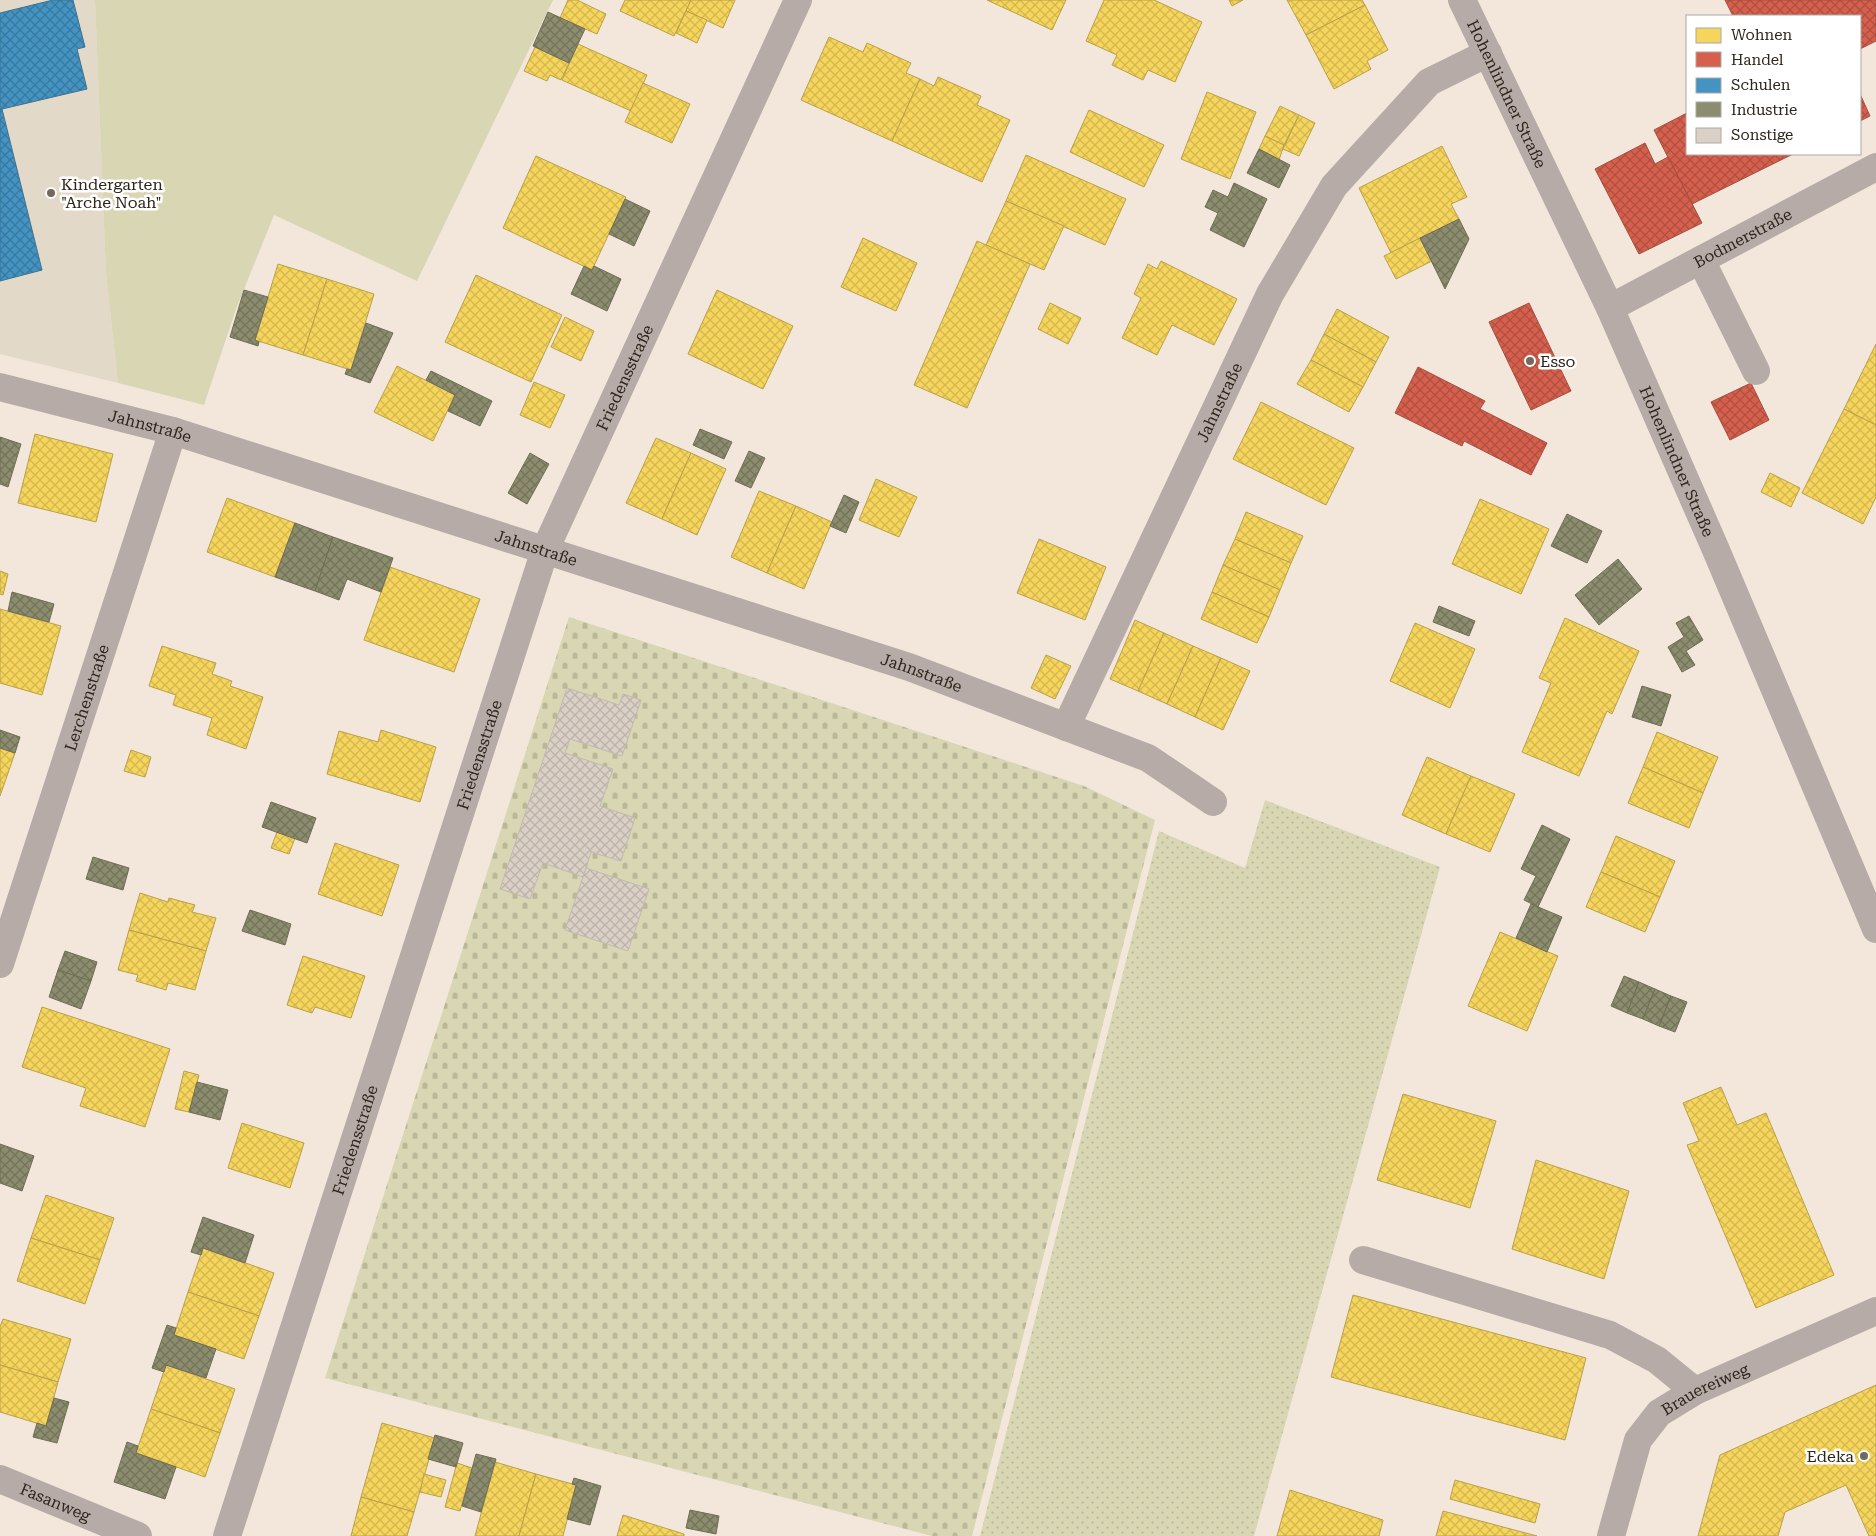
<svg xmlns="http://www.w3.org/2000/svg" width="1876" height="1536" font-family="'Roboto Serif',serif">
<defs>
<pattern id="grass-dots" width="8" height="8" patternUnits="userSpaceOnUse" patternTransform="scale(1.25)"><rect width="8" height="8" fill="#d8d6b3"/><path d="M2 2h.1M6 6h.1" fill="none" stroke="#bab899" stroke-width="1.8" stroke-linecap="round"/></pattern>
<pattern id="cemetery-stones" width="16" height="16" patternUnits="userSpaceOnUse" patternTransform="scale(1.25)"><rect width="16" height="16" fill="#d8d6b3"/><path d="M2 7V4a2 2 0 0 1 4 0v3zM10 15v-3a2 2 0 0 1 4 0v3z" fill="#bab899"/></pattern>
<pattern id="homes-cross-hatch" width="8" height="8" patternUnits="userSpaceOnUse" patternTransform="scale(1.25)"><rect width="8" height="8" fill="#f6d55c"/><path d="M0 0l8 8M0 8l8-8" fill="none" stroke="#d3b74f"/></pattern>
<pattern id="shops-cross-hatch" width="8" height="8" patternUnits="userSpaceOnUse" patternTransform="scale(1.25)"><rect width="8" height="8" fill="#d6604d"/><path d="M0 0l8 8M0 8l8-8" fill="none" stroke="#ae4f3f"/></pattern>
<pattern id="schools-cross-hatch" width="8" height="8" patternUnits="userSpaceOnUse" patternTransform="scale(1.25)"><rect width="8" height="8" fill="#4393c3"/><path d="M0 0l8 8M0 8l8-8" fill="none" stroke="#38789e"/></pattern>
<pattern id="industry-cross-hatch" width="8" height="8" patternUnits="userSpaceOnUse" patternTransform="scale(1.25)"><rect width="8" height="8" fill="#8c8c6e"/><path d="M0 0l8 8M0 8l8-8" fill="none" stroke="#73725a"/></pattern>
<pattern id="building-cross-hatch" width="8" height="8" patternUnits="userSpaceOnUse" patternTransform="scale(1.25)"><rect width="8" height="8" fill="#dbd0c6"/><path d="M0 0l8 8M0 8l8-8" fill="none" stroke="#bcb2aa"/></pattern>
</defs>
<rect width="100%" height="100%" fill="#f3e7dc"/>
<path fill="#e3d9c8" d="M 0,0 L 95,0 L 106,273 L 118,383 L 0,354 Z"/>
<path fill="url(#grass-dots)" d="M 1265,800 L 1440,867 L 1254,1536 L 980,1536 L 1159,831 L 1245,868 Z"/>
<path fill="url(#cemetery-stones)" d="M 569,617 L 1084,786 L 1155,820 L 972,1536 L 932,1536 L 325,1378 Z"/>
<path fill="#d8d6b3" d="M 95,0 L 553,0 L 417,281 L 274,215 L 236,309 L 204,405 L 118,383 L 106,273 Z"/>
<g fill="url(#homes-cross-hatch)" stroke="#baa048">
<path d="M 568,0 L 577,0 L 606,14 L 597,34 L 560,18 Z"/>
<path d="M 625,0 L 691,0 L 674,36 L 620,11 Z"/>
<path d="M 691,0 L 735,0 L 723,28 L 686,11 Z"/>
<path d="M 987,0 L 1066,0 L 1052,30 Z"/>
<path d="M 1104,0 L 1154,0 L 1202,22 L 1175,82 L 1148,70 L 1143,80 L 1112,65 L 1117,55 L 1086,41 Z"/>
<path d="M 1229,0 L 1243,0 L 1232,6 Z"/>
<path d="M 1287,0 L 1362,0 L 1365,5 L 1306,35 Z"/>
<path d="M 1365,5 L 1388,50 L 1367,61 L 1371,69 L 1334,89 L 1306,35 Z"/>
<path d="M 686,11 L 707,20 L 697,43 L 676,33 Z"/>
<path d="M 829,37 L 863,52 L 867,43 L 911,63 L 906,73 L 920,79 L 892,141 L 801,100 Z"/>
<path d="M 578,44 L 647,75 L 631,111 L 562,80 Z"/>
<path d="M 535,47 L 569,63 L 561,80 L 550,75 L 547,81 L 524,71 Z"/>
<path d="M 938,77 L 981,96 L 977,105 L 1010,120 L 982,182 L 892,141 L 920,79 L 934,86 Z"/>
<path d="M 643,83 L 690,104 L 672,143 L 625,122 Z"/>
<path d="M 1207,92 L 1256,112 L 1230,179 L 1181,159 Z"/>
<path d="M 1280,106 L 1299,115 L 1284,145 L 1265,136 Z"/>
<path d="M 1089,110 L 1164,145 L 1144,187 L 1070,152 Z"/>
<path d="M 1299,115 L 1315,123 L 1299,156 L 1283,149 Z"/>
<path d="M 1265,136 L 1284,145 L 1279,160 L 1259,149 Z"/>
<path d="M 1442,146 L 1467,197 L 1451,204 L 1459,219 L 1391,253 L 1359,188 Z"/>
<path d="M 1026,155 L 1126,199 L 1105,245 L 1006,201 Z"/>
<path d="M 536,156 L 626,197 L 592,270 L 503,228 Z"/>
<path d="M 1006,201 L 1064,226 L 1044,270 L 986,245 Z"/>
<path d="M 863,238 L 917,263 L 896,311 L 841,287 Z"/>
<path d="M 1420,238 L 1432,261 L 1396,279 L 1384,256 Z"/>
<path d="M 977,241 L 1030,264 L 967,408 L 914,385 Z"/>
<path d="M 1161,261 L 1237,299 L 1214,345 L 1172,325 L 1157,355 L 1122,338 L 1141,298 L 1134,294 L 1148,264 L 1157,269 Z"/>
<path d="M 278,264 L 327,279 L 303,355 L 255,340 Z"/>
<path d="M 476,275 L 562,315 L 531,382 L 445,342 Z"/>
<path d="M 327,279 L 374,294 L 351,370 L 303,355 Z"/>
<path d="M 717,290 L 793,326 L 763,389 L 688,354 Z"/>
<path d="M 1050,303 L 1081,318 L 1068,344 L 1038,329 Z"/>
<path d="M 1337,309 L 1389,337 L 1376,362 L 1324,334 Z"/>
<path d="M 565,317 L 594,331 L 581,361 L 551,347 Z"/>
<path d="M 1324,334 L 1376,362 L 1363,387 L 1311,360 Z"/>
<path d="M 1876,344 L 1876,425 L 1844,409 Z"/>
<path d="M 1311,360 L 1363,387 L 1349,412 L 1297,384 Z"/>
<path d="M 397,366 L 455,395 L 433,441 L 374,412 Z"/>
<path d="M 534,382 L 565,395 L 550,428 L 520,415 Z"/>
<path d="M 1261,402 L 1354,448 L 1326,505 L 1233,459 Z"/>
<path d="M 1844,409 L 1876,425 L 1876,497 L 1863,524 L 1802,493 Z"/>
<path d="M 35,434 L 113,454 L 96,522 L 18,503 Z"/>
<path d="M 656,438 L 691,453 L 662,519 L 626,503 Z"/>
<path d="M 691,453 L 726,469 L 697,535 L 662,519 Z"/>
<path d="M 1770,473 L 1800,488 L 1791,507 L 1761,492 Z"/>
<path d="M 876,479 L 917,497 L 899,537 L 859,520 Z"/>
<path d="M 759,491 L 796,506 L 767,573 L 731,557 Z"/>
<path d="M 227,498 L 295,523 L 275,577 L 207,552 Z"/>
<path d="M 1480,499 L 1549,529 L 1521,594 L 1452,564 Z"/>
<path d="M 796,506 L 832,522 L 804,589 L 767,573 Z"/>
<path d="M 1246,512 L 1303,536 L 1291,563 L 1235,539 Z"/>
<path d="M 1039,539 L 1106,567 L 1085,620 L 1017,593 Z"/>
<path d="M 1235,539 L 1291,563 L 1280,590 L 1223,565 Z"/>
<path d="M 1223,565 L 1280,590 L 1269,617 L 1212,592 Z"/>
<path d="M 390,567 L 480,599 L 454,672 L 364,640 Z"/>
<path d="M 0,571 L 8,574 L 3,595 L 0,594 Z"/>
<path d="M 1212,592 L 1269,617 L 1257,643 L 1201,619 Z"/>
<path d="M 0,609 L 61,626 L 42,695 L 0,683 Z"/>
<path d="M 1565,618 L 1639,651 L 1612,714 L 1607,711 L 1579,776 L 1522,752 L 1551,683 L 1539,678 Z"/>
<path d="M 1135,620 L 1164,633 L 1138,691 L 1110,679 Z"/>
<path d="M 1415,623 L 1475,649 L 1450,708 L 1390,681 Z"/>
<path d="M 1164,633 L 1193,646 L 1167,704 L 1138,691 Z"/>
<path d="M 162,646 L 216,663 L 212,674 L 232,681 L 230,686 L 263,697 L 246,749 L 207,735 L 212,718 L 173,705 L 176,695 L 149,686 Z"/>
<path d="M 1193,646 L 1221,658 L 1195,717 L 1167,704 Z"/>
<path d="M 1046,655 L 1071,666 L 1055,699 L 1031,688 Z"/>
<path d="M 1221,658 L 1250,671 L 1223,730 L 1195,717 Z"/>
<path d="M 381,730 L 436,747 L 420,802 L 327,774 L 339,731 L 378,742 Z"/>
<path d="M 1657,732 L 1718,757 L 1703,793 L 1643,767 Z"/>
<path d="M 0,748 L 15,753 L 0,796 Z"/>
<path d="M 131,750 L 151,757 L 145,777 L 124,771 Z"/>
<path d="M 1427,757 L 1471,776 L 1446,834 L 1402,815 Z"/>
<path d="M 1643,767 L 1703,793 L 1689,828 L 1628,803 Z"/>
<path d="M 1471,776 L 1515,794 L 1490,852 L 1446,834 Z"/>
<path d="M 277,832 L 295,838 L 289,854 L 271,848 Z"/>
<path d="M 1616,836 L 1675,861 L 1660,897 L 1601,872 Z"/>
<path d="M 335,843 L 399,865 L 382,916 L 318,894 Z"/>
<path d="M 1601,872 L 1660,897 L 1645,932 L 1586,907 Z"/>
<path d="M 140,893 L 168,902 L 169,898 L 195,905 L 192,912 L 216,918 L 206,951 L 129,930 Z"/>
<path d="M 129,930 L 206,951 L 195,990 L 168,983 L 166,990 L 136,981 L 138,975 L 118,970 Z"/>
<path d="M 1500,932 L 1558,956 L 1527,1031 L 1468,1006 Z"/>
<path d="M 303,956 L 365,976 L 351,1018 L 315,1007 L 312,1013 L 287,1005 Z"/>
<path d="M 42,1007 L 170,1049 L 145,1127 L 80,1106 L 86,1088 L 22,1067 Z"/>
<path d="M 184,1071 L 199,1075 L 189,1112 L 175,1109 Z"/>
<path d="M 1721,1087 L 1737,1125 L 1766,1113 L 1834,1275 L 1756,1308 L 1687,1145 L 1699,1141 L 1683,1103 Z"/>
<path d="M 1403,1094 L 1496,1121 L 1470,1208 L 1377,1180 Z"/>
<path d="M 242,1123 L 304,1143 L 290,1188 L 228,1168 Z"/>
<path d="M 1536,1160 L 1629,1191 L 1604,1279 L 1512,1249 Z"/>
<path d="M 46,1195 L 114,1218 L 100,1260 L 31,1238 Z"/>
<path d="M 31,1238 L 100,1260 L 85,1304 L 17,1281 Z"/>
<path d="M 203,1248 L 274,1273 L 259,1316 L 188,1292 Z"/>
<path d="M 188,1292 L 259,1316 L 244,1359 L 174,1335 Z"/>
<path d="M 1353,1295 L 1586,1358 L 1565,1440 L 1331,1377 Z"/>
<path d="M 3,1319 L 71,1339 L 58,1382 L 0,1365 L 0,1327 Z"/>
<path d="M 0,1365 L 58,1382 L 46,1426 L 0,1412 Z"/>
<path d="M 166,1365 L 235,1389 L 220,1433 L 151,1409 Z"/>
<path d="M 1876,1385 L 1876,1536 L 1869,1536 L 1846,1485 L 1785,1512 L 1778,1536 L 1698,1536 L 1720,1455 Z"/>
<path d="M 151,1409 L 220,1433 L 205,1477 L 136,1453 Z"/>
<path d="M 382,1423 L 435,1438 L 414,1512 L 361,1497 Z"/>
<path d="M 495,1462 L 536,1474 L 519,1536 L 475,1536 Z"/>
<path d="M 457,1463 L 472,1468 L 460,1511 L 445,1507 Z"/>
<path d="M 424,1474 L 446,1480 L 441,1497 L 420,1492 Z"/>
<path d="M 536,1474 L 576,1485 L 563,1536 L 519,1536 Z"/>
<path d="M 1455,1480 L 1540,1504 L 1535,1523 L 1450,1499 Z"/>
<path d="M 1290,1490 L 1383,1520 L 1379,1536 L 1277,1536 Z"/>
<path d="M 361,1497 L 414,1512 L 407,1536 L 351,1536 Z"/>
<path d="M 1443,1511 L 1537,1536 L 1436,1536 Z"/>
<path d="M 623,1515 L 684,1534 L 684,1536 L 617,1536 Z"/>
</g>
<g fill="url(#shops-cross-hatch)" stroke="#a44e3e">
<path d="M 1725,0 L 1876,0 L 1876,41 L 1860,49 L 1860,16 L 1733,16 Z"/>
<path d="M 1860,94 L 1870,116 L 1860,121 Z"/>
<path d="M 1687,113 L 1687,154 L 1793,154 L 1692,204 L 1654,130 Z"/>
<path d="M 1645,143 L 1655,164 L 1668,157 L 1702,223 L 1639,254 L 1595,169 Z"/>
<path d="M 1529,303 L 1571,391 L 1531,410 L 1489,322 Z"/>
<path d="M 1418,367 L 1485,401 L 1480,409 L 1547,443 L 1531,475 L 1464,441 L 1462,446 L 1395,413 Z"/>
<path d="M 1751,383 L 1769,420 L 1730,440 L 1711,402 Z"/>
</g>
<path fill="url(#schools-cross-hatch)" stroke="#3d7291" d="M 53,0 L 73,0 L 85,47 L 77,49 L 87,89 L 2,109 L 42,270 L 0,281 L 0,13 Z"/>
<g fill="url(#industry-cross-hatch)" stroke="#706d55">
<path d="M 548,12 L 585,29 L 569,63 L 533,46 Z"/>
<path d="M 1259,149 L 1290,165 L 1279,188 L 1247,173 Z"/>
<path d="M 1234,183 L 1267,199 L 1244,247 L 1210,230 L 1218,213 L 1205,207 L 1213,190 L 1228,197 Z"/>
<path d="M 625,199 L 650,211 L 634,246 L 609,234 Z"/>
<path d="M 1459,219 L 1469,239 L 1445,289 L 1420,238 Z"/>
<path d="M 584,266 L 592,270 L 594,266 L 621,279 L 607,311 L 571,294 Z"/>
<path d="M 244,290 L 268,297 L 255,340 L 259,342 L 258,346 L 230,337 Z"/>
<path d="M 366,323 L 393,333 L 370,383 L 345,374 L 347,369 L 351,370 Z"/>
<path d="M 431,371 L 492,401 L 480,426 L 448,411 L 455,395 L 426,380 Z"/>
<path d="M 700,429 L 732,442 L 724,459 L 693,445 Z"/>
<path d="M 0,437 L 21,444 L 8,487 L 0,484 Z"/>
<path d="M 749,451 L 765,458 L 751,488 L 735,481 Z"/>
<path d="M 530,453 L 549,464 L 527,504 L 508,493 Z"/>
<path d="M 844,495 L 859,502 L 846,533 L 830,526 Z"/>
<path d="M 1567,514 L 1602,531 L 1587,563 L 1551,546 Z"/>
<path d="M 295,523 L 333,537 L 315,591 L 275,577 Z"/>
<path d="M 333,537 L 393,558 L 381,592 L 347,579 L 339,600 L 315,591 Z"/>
<path d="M 1618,559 L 1642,589 L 1599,625 L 1575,595 Z"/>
<path d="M 12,592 L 54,604 L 49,622 L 8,611 Z"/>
<path d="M 1439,606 L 1475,621 L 1469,636 L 1433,622 Z"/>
<path d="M 1689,616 L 1703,640 L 1686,651 L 1695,665 L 1682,672 L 1668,647 L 1684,637 L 1676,623 Z"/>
<path d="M 1642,686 L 1671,695 L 1661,726 L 1632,717 Z"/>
<path d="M 0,730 L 20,737 L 15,753 L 0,748 Z"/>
<path d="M 271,802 L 316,818 L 307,843 L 262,827 Z"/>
<path d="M 1542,825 L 1570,839 L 1538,907 L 1524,900 L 1536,876 L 1521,869 Z"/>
<path d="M 93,857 L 129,868 L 123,890 L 86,879 Z"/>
<path d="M 1531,904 L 1562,917 L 1547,952 L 1516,938 Z"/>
<path d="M 250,910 L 291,924 L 285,945 L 242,931 Z"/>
<path d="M 65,951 L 97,962 L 91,981 L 58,970 Z"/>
<path d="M 58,970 L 91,981 L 81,1009 L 49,997 Z"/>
<path d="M 1624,976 L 1639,982 L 1627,1013 L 1611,1006 Z"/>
<path d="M 1639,982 L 1655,989 L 1643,1019 L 1627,1013 Z"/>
<path d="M 1655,989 L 1671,996 L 1659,1026 L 1643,1019 Z"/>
<path d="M 1671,996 L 1687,1002 L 1675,1032 L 1659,1026 Z"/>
<path d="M 197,1082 L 228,1090 L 220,1120 L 189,1112 Z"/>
<path d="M 0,1144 L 34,1156 L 22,1191 L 0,1183 Z"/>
<path d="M 203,1217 L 254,1235 L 245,1263 L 203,1248 L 201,1255 L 191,1252 Z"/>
<path d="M 167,1325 L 176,1328 L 174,1335 L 216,1349 L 206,1378 L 166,1365 L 164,1372 L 152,1368 Z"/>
<path d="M 54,1398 L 69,1402 L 57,1443 L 33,1437 L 37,1423 L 46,1426 Z"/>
<path d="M 435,1435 L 463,1443 L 456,1467 L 428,1459 Z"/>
<path d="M 127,1442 L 138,1446 L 136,1453 L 176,1467 L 165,1499 L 114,1482 Z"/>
<path d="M 476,1454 L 496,1459 L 481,1512 L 462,1506 Z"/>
<path d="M 574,1478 L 601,1486 L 590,1525 L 567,1519 L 576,1485 L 572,1484 Z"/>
<path d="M 690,1510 L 719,1516 L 716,1534 L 686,1528 Z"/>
</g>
<g fill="url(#building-cross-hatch)" stroke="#c3b9af">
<path d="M 567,688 L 619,705 L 623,694 L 641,700 L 622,756 L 570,739 L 565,753 L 613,769 L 600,806 L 635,818 L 621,861 L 591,852 L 583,877 L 543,863 L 530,899 L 500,889 Z"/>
<path d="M 586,868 L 649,889 L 628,951 L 565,930 Z"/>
</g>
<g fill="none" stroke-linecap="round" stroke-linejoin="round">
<g stroke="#b7aba8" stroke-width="28">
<path id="s1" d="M 1462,0 L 1610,308 L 1716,550 L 1876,929"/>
<path d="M 1701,260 L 1756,371"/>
<path id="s2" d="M 1610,308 L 1876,167"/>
<path id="s3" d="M 0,387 L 173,431 L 909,667 L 1148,758 L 1213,802"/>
<path id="s4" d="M 1066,727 L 1270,294 L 1334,186 L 1429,82 L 1488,53"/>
<path id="s5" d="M 0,964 L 173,431"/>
<path d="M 1363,1260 L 1610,1335 L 1657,1360 L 1695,1391"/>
<path id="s6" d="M 0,1479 L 138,1536"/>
<path id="s7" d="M 227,1536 L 545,550 L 798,0"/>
<path id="s8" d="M 1611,1536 L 1638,1440 L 1659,1413 L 1695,1391 L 1876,1311"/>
</g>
</g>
<g fill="#74695f" stroke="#fff" stroke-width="2">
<circle cx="51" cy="193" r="5"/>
<circle cx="1530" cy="361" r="5"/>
<circle cx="1864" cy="1456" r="5"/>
</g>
<g text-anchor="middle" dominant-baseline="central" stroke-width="5" stroke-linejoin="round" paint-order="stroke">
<g font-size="16" fill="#2f251b" stroke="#fff">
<text stroke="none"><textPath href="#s1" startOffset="104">Hohenlindner Straße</textPath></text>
<text stroke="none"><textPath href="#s2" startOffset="150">Bodmerstraße</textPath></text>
<text stroke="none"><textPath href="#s7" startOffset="1226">Friedensstraße</textPath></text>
<text stroke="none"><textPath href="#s4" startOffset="359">Jahnstraße</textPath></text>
<text stroke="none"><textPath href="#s3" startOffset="155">Jahnstraße</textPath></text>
<text stroke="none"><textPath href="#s1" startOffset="509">Hohenlindner Straße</textPath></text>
<text stroke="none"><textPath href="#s3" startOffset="560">Jahnstraße</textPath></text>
<text stroke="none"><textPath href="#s3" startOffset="965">Jahnstraße</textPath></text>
<text stroke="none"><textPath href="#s5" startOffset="280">Lerchenstraße</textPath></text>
<text stroke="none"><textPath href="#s7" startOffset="821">Friedensstraße</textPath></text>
<text stroke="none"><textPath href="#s7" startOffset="416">Friedensstraße</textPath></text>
<text stroke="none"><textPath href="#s8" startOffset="186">Brauereiweg</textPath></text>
<text stroke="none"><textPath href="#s6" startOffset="60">Fasanweg</textPath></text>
</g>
<g font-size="16" fill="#2f251b" stroke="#fff" text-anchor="start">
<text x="61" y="184">Kindergarten<tspan x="61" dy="18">"Arche Noah"</tspan></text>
<text x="1540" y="361">Esso</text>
<text x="1854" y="1456" text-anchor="end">Edeka</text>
</g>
</g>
<rect x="1686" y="15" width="175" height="140" fill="#ffffff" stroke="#aca8a4"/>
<rect x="1696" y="28" width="25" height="15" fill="#f6d55c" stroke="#aca8a4"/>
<text x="1731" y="40" font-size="15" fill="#2f251b">Wohnen</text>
<rect x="1696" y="52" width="25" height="15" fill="#d6604d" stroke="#aca8a4"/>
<text x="1731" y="65" font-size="15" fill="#2f251b">Handel</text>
<rect x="1696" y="78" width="25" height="15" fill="#4393c3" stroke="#aca8a4"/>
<text x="1731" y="90" font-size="15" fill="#2f251b">Schulen</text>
<rect x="1696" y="102" width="25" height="15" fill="#8c8c6e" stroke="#aca8a4"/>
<text x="1731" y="115" font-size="15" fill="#2f251b">Industrie</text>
<rect x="1696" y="128" width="25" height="15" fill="#dbd0c6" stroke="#aca8a4"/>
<text x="1731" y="140" font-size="15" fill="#2f251b">Sonstige</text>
</svg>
